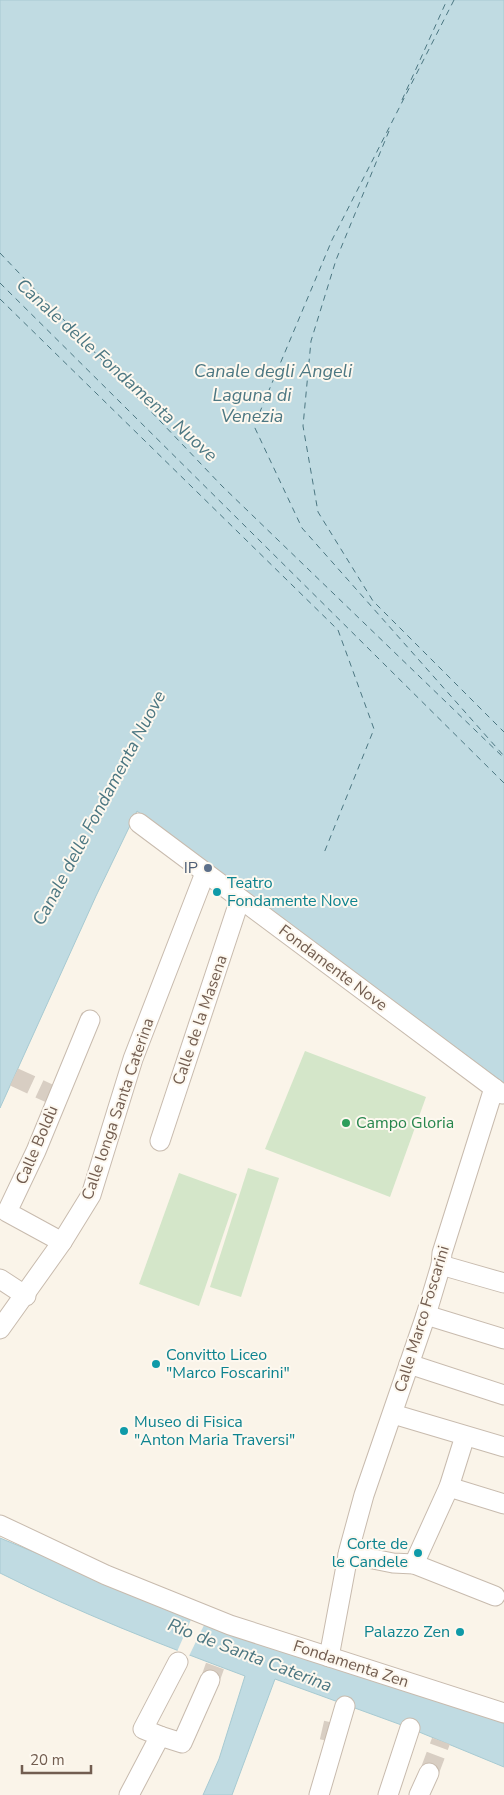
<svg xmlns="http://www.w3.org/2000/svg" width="504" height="1795" font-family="'Nunito Sans',sans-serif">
<rect width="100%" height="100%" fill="#faf4e9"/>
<g fill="#d4e6c9">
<path d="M 305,1051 L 426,1097 L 390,1197 L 265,1149 Z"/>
<path d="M 248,1168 L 279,1178 L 241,1297 L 210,1287 Z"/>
<path d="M 179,1173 L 237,1194 L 199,1306 L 139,1284 Z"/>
</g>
<g fill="#c0dbe2" stroke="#a7cad2">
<path d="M 0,0 L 504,0 L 504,1083 L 137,811 L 96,896 L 0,1108 Z"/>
<path d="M 0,1538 L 205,1623 L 504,1723 L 504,1767 L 407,1727 L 275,1679 L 232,1795 L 203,1795 L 219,1759 L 245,1676 C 162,1645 79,1613 0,1573 Z"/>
</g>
<path fill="#faf4e9" d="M 193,1615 L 206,1621 L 189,1656 L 176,1654 Z"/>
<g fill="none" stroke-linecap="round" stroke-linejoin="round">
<g stroke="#4c7782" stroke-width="1" stroke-dasharray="6 5" stroke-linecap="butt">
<path d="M 454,0 L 332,240 L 254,426 L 302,528 L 504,756"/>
<path d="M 402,100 L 447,0"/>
<path d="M 389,131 L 336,260 L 311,341 L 303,426 L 318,512 L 373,601 L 504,732"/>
<path d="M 0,253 L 222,486 L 504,758"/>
<path d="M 0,283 L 504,783"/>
<path d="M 0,299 L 338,630 L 374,729 L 324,853"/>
</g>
<g stroke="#d8cec3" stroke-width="19" stroke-dasharray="19 9" stroke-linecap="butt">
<path d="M 14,1077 L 55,1096"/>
<path d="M 210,1680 L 215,1666"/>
<path d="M 322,1730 L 335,1733"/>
<path d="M 429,1773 L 441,1741"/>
</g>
<g stroke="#c8bbae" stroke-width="21">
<g id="pedestrian">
<path d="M 139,823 L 502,1094"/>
<path d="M 160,1141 L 240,899"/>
<path d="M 62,1242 L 7,1212 L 36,1151 L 90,1020"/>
<path d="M 441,1265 L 504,1283"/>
<path d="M 0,1279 L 26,1296"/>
<path d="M 426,1315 L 504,1339"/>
<path d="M 0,1329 L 62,1242 L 91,1195 L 133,1059 L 205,873"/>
<path d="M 409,1364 L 504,1395"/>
<path d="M 393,1414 L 504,1447"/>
<path d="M 449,1487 L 504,1504"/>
<path d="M 0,1525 L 106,1575 L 230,1625 L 504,1713"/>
<path d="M 348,1554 L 393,1563 L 414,1564 L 495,1596"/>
<path d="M 414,1564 L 449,1487 L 465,1436"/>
<path d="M 329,1657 L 349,1550 L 364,1495 L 426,1315 L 441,1265 L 442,1253 L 494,1088"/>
<path d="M 160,1736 L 182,1743 L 210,1680"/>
<path d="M 129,1795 L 160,1736 L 143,1729 L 178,1662"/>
<path d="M 319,1795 L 345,1706"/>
<path d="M 388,1795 L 410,1728"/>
<path d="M 419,1795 L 429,1773"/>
</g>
</g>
<use href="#pedestrian" stroke="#fff" stroke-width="19"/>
</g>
<circle fill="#5c6f8a" stroke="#fdf8ef" stroke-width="2" cx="208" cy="868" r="5"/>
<g fill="#0f9aa8" stroke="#fdf8ef" stroke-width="2">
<circle cx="217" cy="892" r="5"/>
<circle cx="156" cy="1364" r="5"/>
<circle cx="124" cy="1431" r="5"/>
<circle cx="418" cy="1553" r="5"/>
<circle cx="460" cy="1632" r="5"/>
</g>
<circle fill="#2e9e5b" stroke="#fdf8ef" stroke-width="2" cx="346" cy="1123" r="5"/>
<g text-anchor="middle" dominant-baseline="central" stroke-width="4" stroke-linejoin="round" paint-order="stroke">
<g font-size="16" fill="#4e5e75" stroke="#fdf8ef" text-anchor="end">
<text x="198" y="868">IP</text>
</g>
<g font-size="16" fill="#0d838f" stroke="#fdf8ef" text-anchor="start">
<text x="227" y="883">Teatro<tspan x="227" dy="18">Fondamente Nove</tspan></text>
<text x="166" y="1355">Convitto Liceo<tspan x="166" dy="18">"Marco Foscarini"</tspan></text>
<text x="134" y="1422">Museo di Fisica<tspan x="134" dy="18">"Anton Maria Traversi"</tspan></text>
<text x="408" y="1544" text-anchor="end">Corte de<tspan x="408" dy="18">le Candele</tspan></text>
<text x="450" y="1632" text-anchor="end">Palazzo Zen</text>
</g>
<g font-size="16" fill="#725d50" stroke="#fdf8ef">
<text transform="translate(333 968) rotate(37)">Fondamente Nove</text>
<text transform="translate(200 1020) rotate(-71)">Calle de la Masena</text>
<text transform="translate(118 1109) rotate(-71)">Calle longa Santa Caterina</text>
<text transform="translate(37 1145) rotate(-67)">Calle Boldù</text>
<text transform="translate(422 1319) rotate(-73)">Calle Marco Foscarini</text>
<text transform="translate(351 1664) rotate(18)">Fondamenta Zen</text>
</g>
<g font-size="16" fill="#27864d" stroke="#fdf8ef" text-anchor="start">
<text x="356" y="1123">Campo Gloria</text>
</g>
<g font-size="18" font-style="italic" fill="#4c7782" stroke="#fdf8ef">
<text transform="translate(117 370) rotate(42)">Canale delle Fondamenta Nuove</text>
<text x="273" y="371">Canale degli Angeli</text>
<text x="252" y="395">Laguna di<tspan x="252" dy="21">Venezia</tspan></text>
<text transform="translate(99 808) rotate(-62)">Canale delle Fondamenta Nuove</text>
<text transform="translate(250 1655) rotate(21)">Rio de Santa Caterina</text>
</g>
</g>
<path d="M22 1765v8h69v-8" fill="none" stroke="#725d50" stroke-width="2.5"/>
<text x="30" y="1765" font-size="15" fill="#725d50" stroke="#fdf8ef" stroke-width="4" paint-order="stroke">20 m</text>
</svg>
